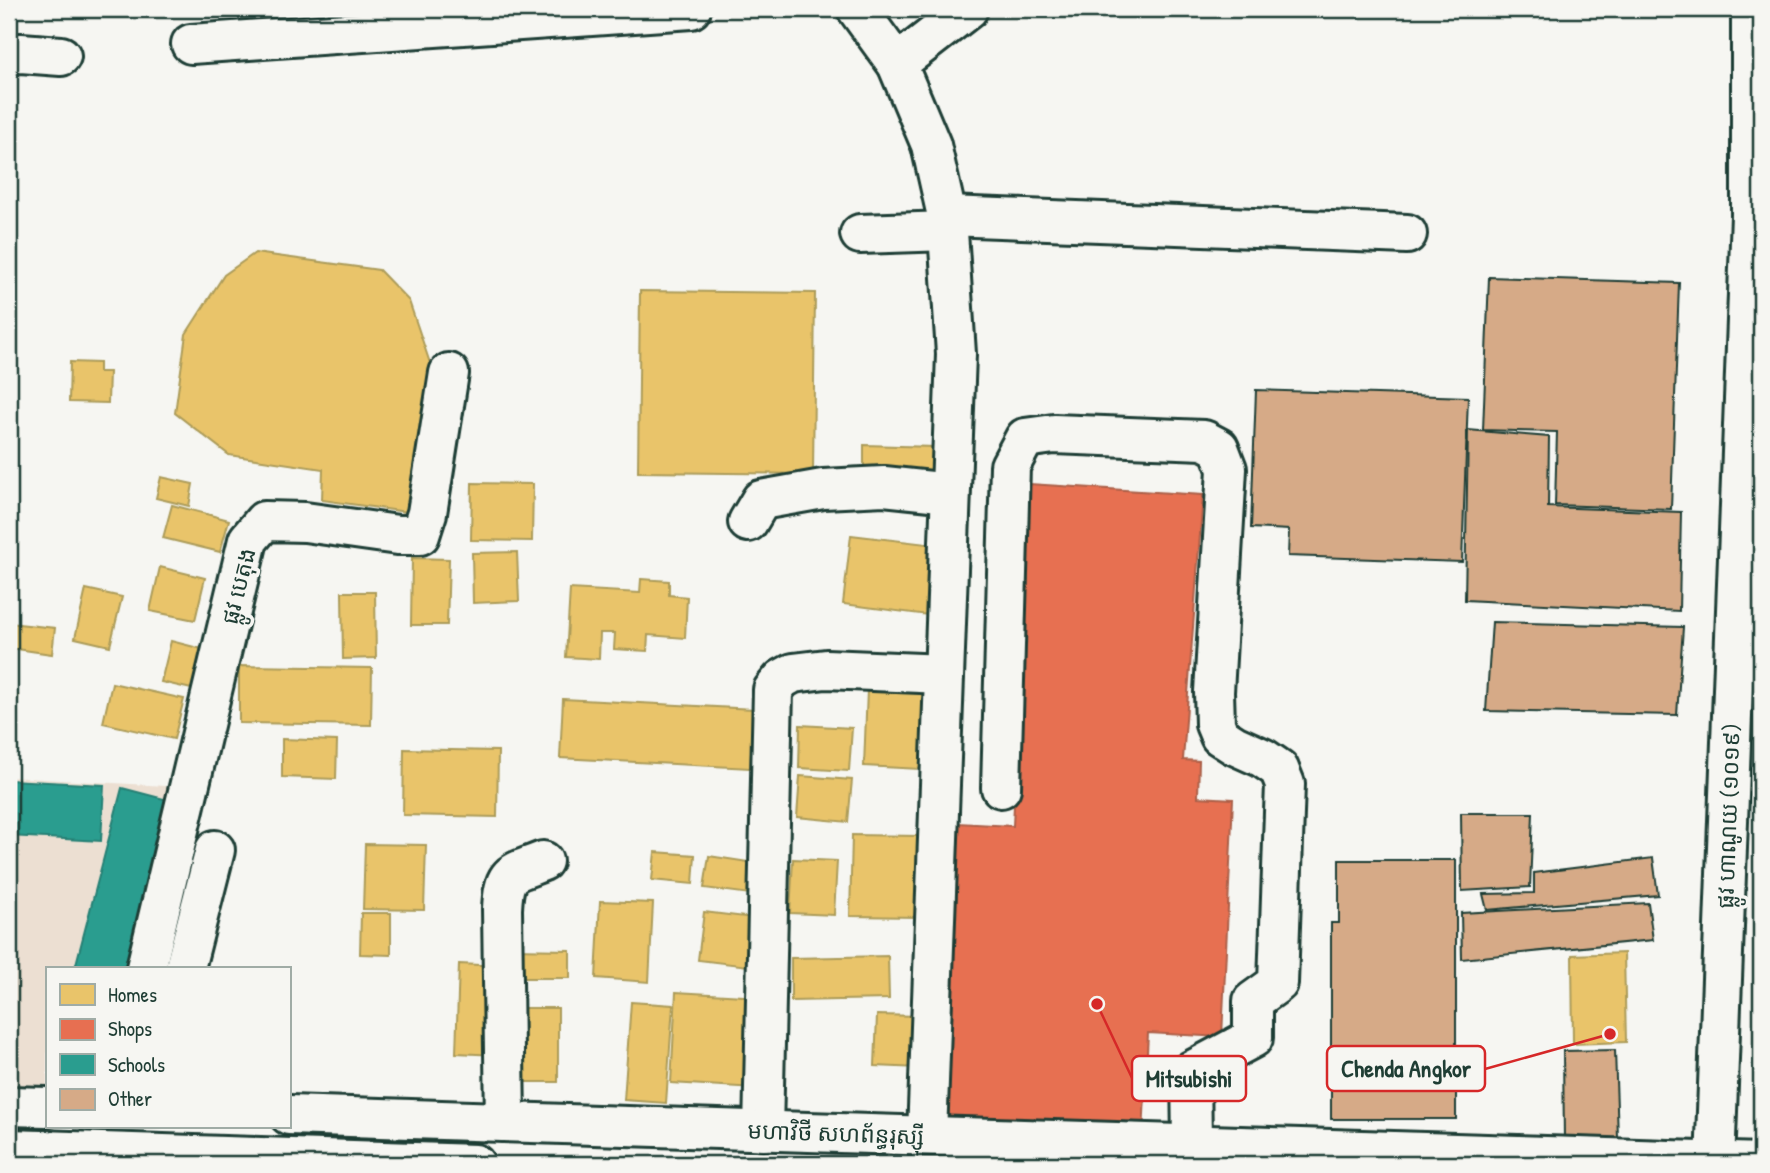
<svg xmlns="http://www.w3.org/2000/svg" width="1770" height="1173" font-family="'Patrick Hand','Noto Sans Khmer',sans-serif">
<rect width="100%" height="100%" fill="#f6f6f2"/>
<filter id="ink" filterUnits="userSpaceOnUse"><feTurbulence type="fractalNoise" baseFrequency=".0143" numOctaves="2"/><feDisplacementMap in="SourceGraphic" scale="14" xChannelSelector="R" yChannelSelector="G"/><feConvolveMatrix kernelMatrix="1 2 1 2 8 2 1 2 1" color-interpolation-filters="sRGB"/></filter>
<g filter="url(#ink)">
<path fill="#ecdfd2" d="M 9,777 L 183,787 L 136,968 L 47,968 L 47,1089 L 9,1088 Z"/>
<g fill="#e9c46a" stroke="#ac9c5a" stroke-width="2">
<path d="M 255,253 L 379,270 L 409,301 L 433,372 L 414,513 L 322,500 L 323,469 L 229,455 L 175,413 L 186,334 L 224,275 Z"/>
<path d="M 640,291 L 815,293 L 813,474 L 638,472 Z"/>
<path d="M 70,362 L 99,363 L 99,372 L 109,372 L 108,403 L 69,402 Z"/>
<path d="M 864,445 L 935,447 L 934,482 L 864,480 Z"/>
<path d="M 161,477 L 193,484 L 189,506 L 156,498 Z"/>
<path d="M 472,483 L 533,484 L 532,541 L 471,540 Z"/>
<path d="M 172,505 L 229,520 L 220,552 L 163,538 Z"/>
<path d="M 851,535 L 944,546 L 935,616 L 843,604 Z"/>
<path d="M 517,552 L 519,601 L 473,603 L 472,553 Z"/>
<path d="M 412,558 L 449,559 L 447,625 L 411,625 Z"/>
<path d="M 160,567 L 205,578 L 195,620 L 150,611 Z"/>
<path d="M 641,579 L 669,581 L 669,595 L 687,597 L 685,638 L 648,635 L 647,651 L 614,649 L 615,633 L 600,633 L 599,659 L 566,657 L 570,589 L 640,593 Z"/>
<path d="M 86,589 L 122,597 L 110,646 L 75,638 Z"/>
<path d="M 342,592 L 375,592 L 376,658 L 343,659 Z"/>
<path d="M 9,623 L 55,628 L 52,654 L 9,648 Z"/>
<path d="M 171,641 L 206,650 L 196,690 L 161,682 Z"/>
<path d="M 239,666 L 372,668 L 371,725 L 239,723 Z"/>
<path d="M 112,683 L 184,699 L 174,739 L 103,723 Z"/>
<path d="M 867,689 L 943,693 L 939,770 L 864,766 Z"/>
<path d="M 9,694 L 18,696 L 9,741 Z"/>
<path d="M 563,699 L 754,709 L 750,768 L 560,758 Z"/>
<path d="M 800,725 L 852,728 L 849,771 L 799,768 Z"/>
<path d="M 282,739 L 337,741 L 336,779 L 282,777 Z"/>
<path d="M 404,749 L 498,751 L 497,817 L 403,815 Z"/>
<path d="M 800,776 L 852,780 L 848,822 L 797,817 Z"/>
<path d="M 852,835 L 920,836 L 918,917 L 850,916 Z"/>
<path d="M 365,844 L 426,845 L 424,910 L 363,909 Z"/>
<path d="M 655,852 L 695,855 L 693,884 L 652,880 Z"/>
<path d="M 709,856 L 755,863 L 750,894 L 704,888 Z"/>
<path d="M 793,859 L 837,861 L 834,915 L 790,913 Z"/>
<path d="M 600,901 L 653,903 L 649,982 L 596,978 Z"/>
<path d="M 704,912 L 762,919 L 756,967 L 698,960 Z"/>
<path d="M 361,913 L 391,913 L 391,955 L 360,954 Z"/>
<path d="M 511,949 L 570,950 L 570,978 L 511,978 Z"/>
<path d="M 1624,953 L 1626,1042 L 1573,1044 L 1572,955 Z"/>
<path d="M 888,956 L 889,999 L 791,1001 L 791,958 Z"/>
<path d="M 459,964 L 500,966 L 497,1055 L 456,1053 Z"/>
<path d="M 676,992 L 760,997 L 756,1088 L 671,1083 Z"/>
<path d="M 631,1002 L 673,1005 L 666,1103 L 624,1100 Z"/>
<path d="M 514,1008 L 558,1008 L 558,1082 L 515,1082 Z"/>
<path d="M 877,1015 L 921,1016 L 919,1068 L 875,1066 Z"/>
</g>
<path fill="#e76f51" stroke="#ab6048" stroke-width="2" d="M 1029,484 L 1203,495 L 1183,760 L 1199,761 L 1198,797 L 1233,799 L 1222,1037 L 1148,1033 L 1143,1135 L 943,1126 L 958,823 L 1013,826 Z"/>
<g fill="#2a9d8f" stroke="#278074" stroke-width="2">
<path d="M 9,780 L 104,785 L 101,841 L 9,836 Z"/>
<path d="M 122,788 L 179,803 L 136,968 L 75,968 Z"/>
</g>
<g fill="#d6aa87" stroke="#1f3d34" stroke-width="2">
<path d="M 1489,277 L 1679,283 L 1671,509 L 1555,505 L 1557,432 L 1483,430 Z"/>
<path d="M 1256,390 L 1468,397 L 1462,562 L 1288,556 L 1289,530 L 1251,528 Z"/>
<path d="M 1468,430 L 1549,437 L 1548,507 L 1681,512 L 1679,611 L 1465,600 Z"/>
<path d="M 1492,622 L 1683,627 L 1677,715 L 1486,711 Z"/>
<path d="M 1461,813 L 1533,813 L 1530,887 L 1462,891 Z"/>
<path d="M 1653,858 L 1658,895 L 1487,910 L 1483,894 L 1534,893 L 1534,873 Z"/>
<path d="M 1339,860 L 1456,860 L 1456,1119 L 1331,1119 L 1331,923 L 1339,923 Z"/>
<path d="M 1648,903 L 1653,940 L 1462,959 L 1461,913 Z"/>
<path d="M 1615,1050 L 1618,1138 L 1564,1140 L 1563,1051 Z"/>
</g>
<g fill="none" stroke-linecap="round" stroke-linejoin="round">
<g stroke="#1f3d34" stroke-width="44">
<g id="minor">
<path d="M 857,9 L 897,64 L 931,145 L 947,216 L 956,354 L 927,1135"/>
<path d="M 191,44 L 691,9"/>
<path d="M 9,54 L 21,53 L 61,56"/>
<path d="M 897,64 L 968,9"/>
<path d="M 947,216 L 1407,234"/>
<path d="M 860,234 L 948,231"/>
<path d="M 748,522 L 761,500 L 823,489 L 884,486 L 950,493"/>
<path d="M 1001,788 L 1010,466 L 1025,438 L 1054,434 L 1204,440 L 1219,448 L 1227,469 L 1214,692 L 1215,724 L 1220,736 L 1234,745 L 1263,758 L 1279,769 L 1285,784 L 1278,983 L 1253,1001 L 1253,1038 L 1191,1071 L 1192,1144"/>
<path d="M 146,968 L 248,540 L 264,521 L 305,522 L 398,535 L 420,535 L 427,513 L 449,373"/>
<path d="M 185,968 L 215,850"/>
<path d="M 505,1122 L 502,909 C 504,870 511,874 543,861"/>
<path d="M 763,1131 L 773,690 L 782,679 L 793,673 L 826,669 L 944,674"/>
</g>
</g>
<g stroke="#1f3d34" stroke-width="44">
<g id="major">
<path d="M 9,1106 L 47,1107"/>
<path d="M 289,1115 L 1761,1163"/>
<path d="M 1715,1164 L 1751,215 L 1751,9"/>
</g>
</g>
<g stroke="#1f3d34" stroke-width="44">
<path id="highway" d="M 9,1149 L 475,1164"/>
</g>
<use href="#minor" stroke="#f6f6f2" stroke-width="38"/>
<use href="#major" stroke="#f6f6f2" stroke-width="38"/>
<use href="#highway" stroke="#f6f6f2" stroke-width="38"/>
</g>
</g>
<g text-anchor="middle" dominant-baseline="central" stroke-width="7" stroke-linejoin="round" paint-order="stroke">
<g font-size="23" fill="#1f3d34" stroke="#f6f6f2">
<text transform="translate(238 586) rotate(-76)">ផ្លូវ បេតុង</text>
<text transform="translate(1728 816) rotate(-88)">ផ្លូវ ហាណូយ (១០១៩)</text>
<text transform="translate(836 1133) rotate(2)">មហាវិថី សហព័ន្ធរុស្ស៊ី</text>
</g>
</g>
<path fill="none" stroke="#d62828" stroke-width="2.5" d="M1610 1034L1485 1069M1097 1004L1132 1078"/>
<g fill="#d62828" stroke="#f6f6f2" stroke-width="2.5">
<circle cx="1610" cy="1034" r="7"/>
<circle cx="1097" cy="1004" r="7"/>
</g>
<g fill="#f6f6f2" stroke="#d62828" stroke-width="2.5">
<rect x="1327" y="1046" width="158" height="45" rx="7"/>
<rect x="1132" y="1056" width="114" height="45" rx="7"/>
</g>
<g font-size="24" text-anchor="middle" font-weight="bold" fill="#1f3d34">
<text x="1406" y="1077">Chenda Angkor</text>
<text x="1189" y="1087">Mitsubishi</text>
</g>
<rect width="1770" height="1173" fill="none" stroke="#f6f6f2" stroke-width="35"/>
<rect x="18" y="18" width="1735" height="1138" fill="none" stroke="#1f3d34" stroke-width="2.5" filter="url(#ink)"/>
<rect x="46" y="967" width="245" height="161" fill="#f6f6f2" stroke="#a0aca6" stroke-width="2"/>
<rect x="60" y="984" width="35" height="21" fill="#e9c46a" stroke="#a0aca6" stroke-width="2"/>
<text x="108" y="1002" font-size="21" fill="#1f3d34">Homes</text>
<rect x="60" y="1019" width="35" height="21" fill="#e76f51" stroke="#a0aca6" stroke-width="2"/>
<text x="108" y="1036" font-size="21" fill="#1f3d34">Shops</text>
<rect x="60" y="1054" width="35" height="21" fill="#2a9d8f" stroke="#a0aca6" stroke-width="2"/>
<text x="108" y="1072" font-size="21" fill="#1f3d34">Schools</text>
<rect x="60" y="1089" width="35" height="21" fill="#d6aa87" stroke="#a0aca6" stroke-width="2"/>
<text x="108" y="1106" font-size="21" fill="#1f3d34">Other</text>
</svg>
